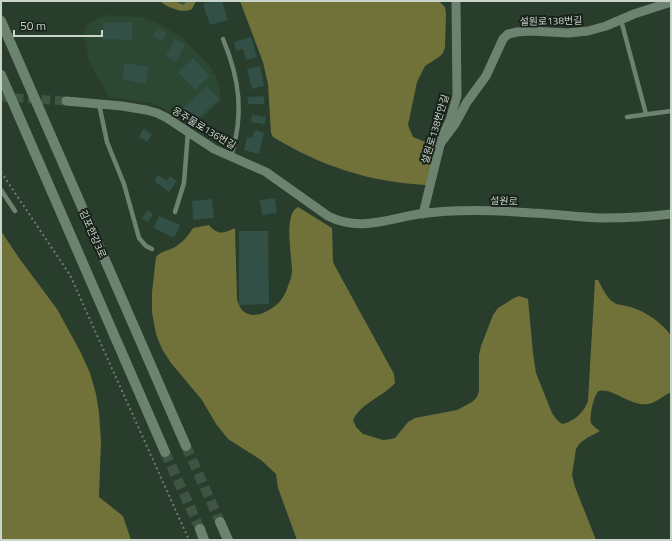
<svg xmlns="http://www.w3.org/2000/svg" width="672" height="541" font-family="'Titillium Web','Noto Sans KR',sans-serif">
<rect width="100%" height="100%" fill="#283d2c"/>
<path fill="#2d4832" d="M 109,15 L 139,17 L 151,20 L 181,37 L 208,63 L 215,75 L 219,85 L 221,96 L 220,101 L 196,124 L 193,125 L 161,107 L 152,103 L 109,97 L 96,74 L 89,61 L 84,38 L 85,26 L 100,17 Z"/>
<g fill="#71723a">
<path d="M 160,1 L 196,1 L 192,9 C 183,14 168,8 160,1 Z"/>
<path d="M 240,1 L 439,1 L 445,7 L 446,14 L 445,47 L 443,53 L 439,57 L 425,66 L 417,82 L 408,125 L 413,137 L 423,141 L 435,143 L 437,145 L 426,185 C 369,182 321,166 273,137 L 271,133 L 268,84 L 263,62 Z"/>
<path d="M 298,207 L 332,228 L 333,262 L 336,268 L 394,374 L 395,383 C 383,397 362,402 353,420 L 356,427 L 363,434 L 383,440 L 391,439 L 395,438 L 408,422 L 415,418 L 457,410 L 472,402 L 477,397 L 479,391 L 479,355 L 481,346 L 493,315 L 498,308 L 514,298 L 519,296 L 528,299 L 533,353 L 536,373 L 552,413 L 557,420 L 562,424 C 574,422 584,412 588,401 L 595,280 L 598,280 C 602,287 606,297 613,302 C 618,306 626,305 631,307 C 646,312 663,323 671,336 L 671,392 C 665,395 659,400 652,403 C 634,410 613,387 599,391 C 594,393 589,418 591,423 C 593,426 597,429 600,431 L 587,438 L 580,443 L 576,449 L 572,475 L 575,487 L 596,540 L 297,540 L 278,488 L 276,474 L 261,460 L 228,439 L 216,424 L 202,400 L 171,363 L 162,349 L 156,334 L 152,312 L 152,292 L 156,257 C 161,251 168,251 175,247 C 183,242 188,236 193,228 L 209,225 C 218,236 224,233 235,228 L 237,299 C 242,321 261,317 275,306 C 281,302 286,293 288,286 C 290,281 292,276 292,271 C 292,256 283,214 298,207 Z"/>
<path d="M 1,231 L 19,258 L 57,309 L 81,353 L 90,373 L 96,394 L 99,413 L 101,441 L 99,497 L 123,516 L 131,540 L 1,540 Z"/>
</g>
<g fill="#325045">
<path d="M 174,1 L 186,1 L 184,5 Z"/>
<path d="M 214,1 L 222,1 L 228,20 L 210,25 L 203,4 Z"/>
<path d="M 103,22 L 132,22 L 132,40 L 103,39 Z"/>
<path d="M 158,28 L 167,34 L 162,41 L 153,36 Z"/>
<path d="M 251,37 L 257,57 L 246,60 L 243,49 L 236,51 L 234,42 Z"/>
<path d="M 175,39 L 185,45 L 176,62 L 166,56 Z"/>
<path d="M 193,58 L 210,76 L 195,90 L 178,72 Z"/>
<path d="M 125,63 L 148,67 L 146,84 L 122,79 Z"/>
<path d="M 260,66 L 264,86 L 252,89 L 247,69 Z"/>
<path d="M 207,86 L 219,99 L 195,121 L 183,108 Z"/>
<path d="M 264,96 L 264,104 L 248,104 L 248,97 Z"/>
<path d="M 252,115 L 266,117 L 265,124 L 251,122 Z"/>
<path d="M 143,129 L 152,134 L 147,142 L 139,137 Z"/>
<path d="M 255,130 L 264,133 L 259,154 L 244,150 L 247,137 L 252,138 Z"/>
<path d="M 158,175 L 167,181 L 170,176 L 177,181 L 169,192 L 154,181 Z"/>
<path d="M 275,198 L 277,213 L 262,215 L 260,200 Z"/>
<path d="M 212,199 L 214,218 L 193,220 L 192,201 Z"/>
<path d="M 148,210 L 153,214 L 148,222 L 142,219 Z"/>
<path d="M 159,216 L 180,225 L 174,238 L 154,228 Z"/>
<path d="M 239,231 L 268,231 L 269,304 L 239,305 Z"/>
</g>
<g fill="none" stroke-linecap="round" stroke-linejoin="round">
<path stroke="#405444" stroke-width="9" stroke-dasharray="9 4.5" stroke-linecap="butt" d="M 1,97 L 66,101"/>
<g stroke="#405444" stroke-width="10" stroke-dasharray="10 5" stroke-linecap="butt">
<path d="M 186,446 L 220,522"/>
<path d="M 165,452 L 200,529"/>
</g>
<path stroke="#6d7e70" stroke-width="2" stroke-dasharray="2 3" stroke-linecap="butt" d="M 1,172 L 70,275 L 189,540"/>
<g stroke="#6c8370" stroke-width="4.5">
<path d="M 621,20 L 646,114"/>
<path d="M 223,39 C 240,80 244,114 231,157"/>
<path d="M 99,104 L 107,142 L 124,184 L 139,238 L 146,246 L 152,249"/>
<path d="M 627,117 L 671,111"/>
<path d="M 1,190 L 15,211"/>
<path d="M 175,212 L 184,183 L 188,132"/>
</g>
<g stroke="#6c8370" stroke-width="9">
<path d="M 66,101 L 122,106 L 146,110 L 157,113 L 167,118 L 214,149 L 266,172 L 328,216 C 359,232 387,219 419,214 C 456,209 495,210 532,213 C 555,214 578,217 601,218 C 625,218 648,217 671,214"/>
<path d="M 440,144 L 455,124 L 467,102 L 486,76 L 503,39 L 508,34 L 517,32 L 531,31 L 568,33 L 588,31 L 606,26 L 634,14 L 671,2"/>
<path d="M 423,214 L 442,137 L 450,120 L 457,96 L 456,1"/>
</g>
<g stroke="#6c8370" stroke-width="10">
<path d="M 1,21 L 186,446"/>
<path d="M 1,75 L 165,452"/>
<path d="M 220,522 L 228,540"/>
<path d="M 200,529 L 204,540"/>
</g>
</g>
<g text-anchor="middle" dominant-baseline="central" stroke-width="4" stroke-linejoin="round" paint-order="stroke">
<g font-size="10" fill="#c9d5cb" stroke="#18211a">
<text transform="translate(551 21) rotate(-1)">설원로138번길</text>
<text transform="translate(204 128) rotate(31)">옹주물로136번길</text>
<text transform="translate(435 129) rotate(-73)">설원로138번안길</text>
<text transform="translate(504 201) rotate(2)">설원로</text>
<text transform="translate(93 234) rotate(66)">김포한강3로</text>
</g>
</g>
<rect width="672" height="541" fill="none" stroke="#c9d5cb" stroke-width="4"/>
<path d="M14 30v6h88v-6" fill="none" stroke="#c9d5cb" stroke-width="2"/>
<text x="20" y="30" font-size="12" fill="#c9d5cb" stroke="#18211a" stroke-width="3" paint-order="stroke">50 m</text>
</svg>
